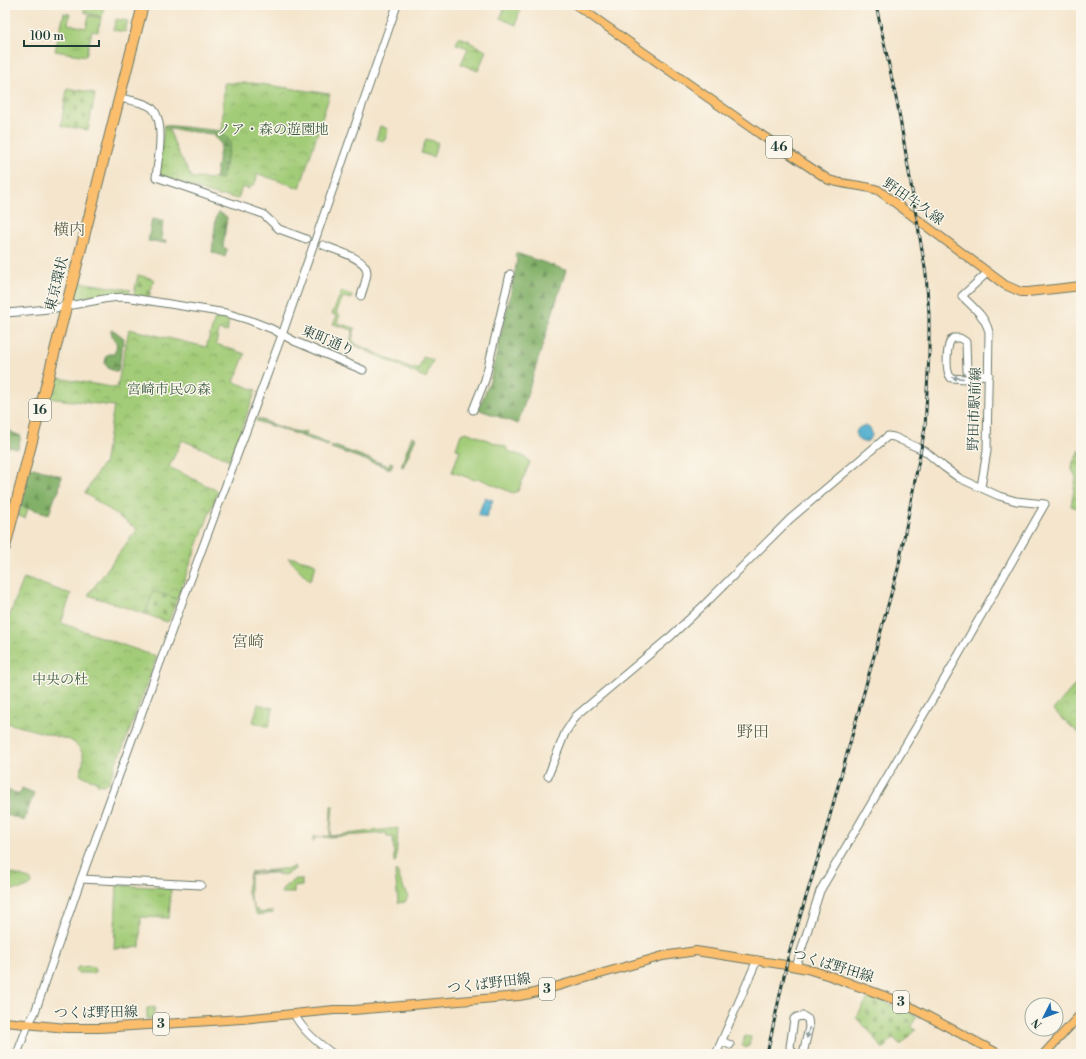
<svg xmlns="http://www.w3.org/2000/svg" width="1086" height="1059" font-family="'Libre Bodoni','Noto Serif JP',serif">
<defs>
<pattern id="grass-tufts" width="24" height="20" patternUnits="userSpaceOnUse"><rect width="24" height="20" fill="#a3cc78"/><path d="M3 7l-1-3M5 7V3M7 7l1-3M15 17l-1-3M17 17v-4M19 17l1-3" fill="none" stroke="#84a763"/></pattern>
<pattern id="forest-firs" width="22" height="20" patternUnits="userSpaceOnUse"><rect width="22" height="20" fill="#82b068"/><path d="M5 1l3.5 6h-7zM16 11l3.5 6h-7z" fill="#6a9056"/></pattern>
<pattern id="cemetery-stones" width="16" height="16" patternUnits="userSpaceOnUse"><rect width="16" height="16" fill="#a3cc78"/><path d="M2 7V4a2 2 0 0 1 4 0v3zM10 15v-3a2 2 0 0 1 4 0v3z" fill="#84a763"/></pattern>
<pattern id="park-crowns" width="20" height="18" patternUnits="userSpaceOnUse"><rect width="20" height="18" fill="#a3cc78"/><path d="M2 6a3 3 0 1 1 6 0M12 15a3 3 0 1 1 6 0" fill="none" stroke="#84a763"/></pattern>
<pattern id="water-ripples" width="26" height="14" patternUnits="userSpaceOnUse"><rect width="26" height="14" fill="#51afcf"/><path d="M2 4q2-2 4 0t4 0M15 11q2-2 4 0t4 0" fill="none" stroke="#4390a9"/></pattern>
</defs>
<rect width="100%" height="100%" fill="#fbf7ec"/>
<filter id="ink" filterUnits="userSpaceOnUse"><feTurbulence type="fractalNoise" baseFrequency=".025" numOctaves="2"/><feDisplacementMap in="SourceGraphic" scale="8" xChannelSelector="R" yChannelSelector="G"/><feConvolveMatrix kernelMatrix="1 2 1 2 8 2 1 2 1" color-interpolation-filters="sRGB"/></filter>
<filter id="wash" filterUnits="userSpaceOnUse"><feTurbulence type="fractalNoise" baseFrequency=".012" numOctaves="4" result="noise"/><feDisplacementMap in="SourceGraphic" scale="16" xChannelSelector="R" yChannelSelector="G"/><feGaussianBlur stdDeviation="0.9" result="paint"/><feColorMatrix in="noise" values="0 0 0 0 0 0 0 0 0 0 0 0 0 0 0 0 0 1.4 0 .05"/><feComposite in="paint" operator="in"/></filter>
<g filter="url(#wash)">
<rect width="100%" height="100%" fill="#f4e5cc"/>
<g fill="url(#grass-tufts)" stroke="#618456">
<path d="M 85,5 L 104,5 L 102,17 L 84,12 Z"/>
<path d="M 506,5 L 521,5 L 516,25 L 500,18 Z"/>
<path d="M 64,13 L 70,14 L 68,24 L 86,28 L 89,15 L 101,18 L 98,32 L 92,31 L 86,56 L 55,51 Z"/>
<path d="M 116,19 L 128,21 L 125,32 L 113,30 Z"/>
<path d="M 380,126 L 388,129 L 385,140 L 383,141 L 376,139 Z"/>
<path d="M 426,139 L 437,142 L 438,143 L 433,157 L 421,153 Z"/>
<path d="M 78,282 L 131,290 L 128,295 L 117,294 L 80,300 L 74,296 Z"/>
<path d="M 21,506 L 28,508 L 25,518 L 18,516 Z"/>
<path d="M 117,885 L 171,888 L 169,918 L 141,917 L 140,947 L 114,949 Z"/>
<path d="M 745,1036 L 751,1037 L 749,1046 L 744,1048 L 742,1045 Z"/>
</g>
<g fill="url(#forest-firs)" stroke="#50764e">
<path d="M 164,125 L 222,131 L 231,143 L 222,180 L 215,179 L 221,144 L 212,134 L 169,129 Z"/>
<path d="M 219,212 L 227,217 L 223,247 L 227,249 L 225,257 L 212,252 L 216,217 Z"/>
<path d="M 152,219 L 163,221 L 161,240 L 166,241 L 166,243 L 148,241 Z"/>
<path d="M 516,253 L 566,270 L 518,424 L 480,410 L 479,408 L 490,381 L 514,278 L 517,259 L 515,257 Z"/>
<path d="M 111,330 L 115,331 L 124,338 L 118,372 L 109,369 L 105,364 L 106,356 L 108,354 L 114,354 C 121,339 111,341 111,330 Z"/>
<path d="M 257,418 C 269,422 295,435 306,431 L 307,431 L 306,435 L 329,444 L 328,446 L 290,432 L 256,421 Z"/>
<path d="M 8,429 L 13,433 L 21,436 L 18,449 L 5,446 L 5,435 Z"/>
<path d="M 412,436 L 416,438 L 403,467 L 401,466 Z"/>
<path d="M 332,445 L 389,466 L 390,462 L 393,463 L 391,469 L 331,448 Z"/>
<path d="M 30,467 L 61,476 L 59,491 L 55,497 L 49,514 L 21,506 Z"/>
<path d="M 22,788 L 34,793 L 24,821 L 5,814 L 8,804 L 5,803 L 5,792 L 7,790 L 20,794 Z"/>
</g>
<g fill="url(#cemetery-stones)" stroke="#618456">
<path d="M 67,88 L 94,93 L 95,95 L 88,130 L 61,126 Z"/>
<path d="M 138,275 L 154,279 L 149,298 L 135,296 L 134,294 Z"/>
<path d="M 153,590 L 177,599 L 169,621 L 167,622 L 145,614 Z"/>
<path d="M 870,995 L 917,1016 L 911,1026 L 916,1030 L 901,1045 L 893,1038 L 883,1049 L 871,1033 L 856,1018 Z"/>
</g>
<g fill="url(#park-crowns)" stroke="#618456">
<path d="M 459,37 L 470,41 L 469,42 L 486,51 L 478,71 L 461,64 L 468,48 L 456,44 Z"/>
<path d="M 224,83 L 253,83 L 330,94 L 300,188 L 258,174 L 254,186 L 251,185 L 249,189 L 242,187 L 238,199 L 226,196 L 218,196 L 162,176 L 159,173 L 164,125 L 169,129 L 177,150 L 192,178 L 222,179 L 231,143 L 222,131 Z"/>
<path d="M 216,316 L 229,319 L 227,332 L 219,330 L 216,344 L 245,354 L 234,382 L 256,390 L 230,460 L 182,440 L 169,467 L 218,491 L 177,599 L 153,591 L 145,614 L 88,595 L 137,529 L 85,493 L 102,465 L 104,465 L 114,406 L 48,398 L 53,377 L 117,388 L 129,329 L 206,347 Z"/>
<path d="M 423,357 L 433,360 L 426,378 L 417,374 Z"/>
<path d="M 1080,450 L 1081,491 L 1078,508 L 1071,506 L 1076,477 L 1072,469 L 1073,462 Z"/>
<path d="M 288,558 L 295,558 L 314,563 L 316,566 L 310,581 Z"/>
<path d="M 24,578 L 71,594 L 61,623 L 157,657 L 120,756 L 119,755 L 109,782 L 103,785 L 97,784 L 98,782 L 80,775 C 85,759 86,750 70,740 L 7,723 L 5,728 L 5,627 Z"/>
<path d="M 1077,685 L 1081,688 L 1081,735 L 1053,710 L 1074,686 Z"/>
<path d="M 258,704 L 273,708 L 269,727 L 253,722 Z"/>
<path d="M 5,871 L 29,879 L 31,880 L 32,884 C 27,890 12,891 5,888 Z"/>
<path d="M 155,1007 L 153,1018 L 147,1019 L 147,1008 Z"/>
</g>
<g fill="#a3cc78" stroke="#618456">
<path d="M 342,291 L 352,296 L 351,299 L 343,297 L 336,313 L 340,315 L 337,323 L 355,328 L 352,339 L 356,344 L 414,370 L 415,367 L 419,368 L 417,374 L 350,343 L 353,330 L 333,324 L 337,316 L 332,314 Z"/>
<path d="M 466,432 L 506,447 L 508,451 L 525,457 L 530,462 L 518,491 L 513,493 L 480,479 L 475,480 L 452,472 L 460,450 L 456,449 L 461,434 Z"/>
<path d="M 331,806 L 333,806 L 330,836 L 398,828 L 396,861 L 394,862 L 393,837 L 387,837 L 387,833 L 314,838 L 314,842 L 313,842 L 313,837 L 330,836 Z"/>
<path d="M 293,866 L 294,866 L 295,869 L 284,875 L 277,871 L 250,872 L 293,868 Z"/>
<path d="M 395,871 L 397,871 L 401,882 L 408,897 L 405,902 L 398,903 Z"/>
<path d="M 276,872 L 282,876 L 276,873 L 250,874 L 250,898 L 255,910 L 258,910 L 258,913 L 273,911 L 273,913 L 257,915 L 256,914 L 247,891 L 250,874 Z"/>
<path d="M 295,879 L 302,879 L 302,886 L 294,887 L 294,893 L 281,893 L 283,888 Z"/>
<path d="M 92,966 L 95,970 L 95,972 L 91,973 L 78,973 L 76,970 L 78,967 Z"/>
</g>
<g fill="url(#water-ripples)" stroke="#387682">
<circle cx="864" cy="434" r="8"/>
<path d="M 485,497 L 493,500 L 486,518 L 478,515 Z"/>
</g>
</g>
<g filter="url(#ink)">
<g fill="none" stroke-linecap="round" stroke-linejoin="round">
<g stroke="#6a7869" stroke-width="9">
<g id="minor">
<path d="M 120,98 C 128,100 146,102 152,108 C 166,121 158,160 156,177 L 263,214 L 279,229 L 306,239"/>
<path d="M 323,245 C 334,250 367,258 367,272 C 367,280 363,288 361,296"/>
<path d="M 5,313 C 26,311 47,310 67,306 C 88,303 110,295 132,298 L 226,313 L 249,320 L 272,329 L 294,341 L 363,370"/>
<path d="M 972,376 L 967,371 L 966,342 L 960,338 L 953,338 C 946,343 945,371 951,378 L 966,379 L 972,376 L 989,375"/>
<path d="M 473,410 L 485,380 L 510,274"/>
<path d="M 981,487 L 987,451 L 989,332 C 985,316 973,307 962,296 L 987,273"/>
<path d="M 548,776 L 565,733 L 576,716 L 670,637 L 704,605 L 790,519 L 888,436 L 894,437 L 925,451 L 944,467 L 959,478 L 999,496 L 1016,501 L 1045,504 L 955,661 L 820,891 L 796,967"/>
<path d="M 81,879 L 201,885"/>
<path d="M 294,1014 C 303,1031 317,1042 333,1054"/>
<path d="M 722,1041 L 730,1045"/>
<path d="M 17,1054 L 28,1025 L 35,1012 L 43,989 L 81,879 L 180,608 L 282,335 L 397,5"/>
<path d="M 716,1054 L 757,960"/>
<path d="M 794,1054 L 790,1047 L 794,1019 L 797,1017 L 803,1016 L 808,1019 L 809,1027 L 803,1054"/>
</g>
</g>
<g stroke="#6a7869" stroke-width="10">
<g id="major">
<path d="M 576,5 L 760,134 L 829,180 C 845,185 862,185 878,190 L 1005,285 L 1021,292 L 1028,292 L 1081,286"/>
<path d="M 5,1022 L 66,1028 L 100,1028 L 242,1019 L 334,1010 L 354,1010 L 519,996 L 530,994 L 663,956 L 696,951 L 786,965 L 807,969 L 830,976 L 901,1002 L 999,1054"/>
<path d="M 1044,1054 L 1081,1014"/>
</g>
</g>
<g stroke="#6a7869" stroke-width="12">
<path id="highway" d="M 5,547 L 143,5"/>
</g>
<use href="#minor" stroke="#fff" stroke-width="7"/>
<use href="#major" stroke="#fabe6d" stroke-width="8"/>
<use href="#highway" stroke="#fabe6d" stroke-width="10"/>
<g stroke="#1f3d34" stroke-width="3">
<path id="rail" d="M 767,1054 L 789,953 L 821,848 L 898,569 L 925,428 L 929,354 L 929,314 L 926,274 L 898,107 L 876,5"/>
</g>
<use href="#rail" stroke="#fbf7ec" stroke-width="1.5" stroke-dasharray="4.5" stroke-linecap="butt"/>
</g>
<defs><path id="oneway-solid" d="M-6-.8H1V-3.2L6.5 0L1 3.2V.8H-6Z"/></defs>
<g fill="#8f9e9a">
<use href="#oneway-solid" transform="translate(958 378) rotate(-175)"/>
<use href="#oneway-solid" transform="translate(808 1033) rotate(103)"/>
</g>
</g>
<g text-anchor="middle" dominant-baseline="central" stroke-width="3" stroke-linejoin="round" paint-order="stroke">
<g fill="#fbf7ec" stroke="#61756b" stroke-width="1">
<rect x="766" y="136" width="26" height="22" rx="3"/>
<rect x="29" y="399" width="22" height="22" rx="3"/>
<rect x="539" y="978" width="16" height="22" rx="3"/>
<rect x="893" y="991" width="16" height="22" rx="3"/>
<rect x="153" y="1013" width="16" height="22" rx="3"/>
</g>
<g font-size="13" font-weight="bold" fill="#1f3d34">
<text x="779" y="147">46</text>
<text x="40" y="410">16</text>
<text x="547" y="989">3</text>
<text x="901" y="1002">3</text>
<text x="161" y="1024">3</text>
</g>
<g font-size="14" fill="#406145" stroke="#fbf7ec">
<text x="273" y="130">ノア・森の遊園地</text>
<text x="169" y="390">宮崎市民の森</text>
<text x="60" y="680">中央の杜</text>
</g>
<g font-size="14" fill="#1f3d34" stroke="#fbf7ec">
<text transform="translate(913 202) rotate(35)">野田牛久線</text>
<text transform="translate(57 284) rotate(-76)">東京環状</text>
<text transform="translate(328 341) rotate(23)">東町通り</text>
<text transform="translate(975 409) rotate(-88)">野田市駅前線</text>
<text transform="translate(833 966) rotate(17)">つくば野田線</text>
<text transform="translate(489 984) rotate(-7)">つくば野田線</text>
<text transform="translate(96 1013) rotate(-1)">つくば野田線</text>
</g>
<g font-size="16" fill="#61654c" stroke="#fbf7ec">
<text x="69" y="230">横内</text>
<text x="248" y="642">宮崎</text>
<text x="753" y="732">野田</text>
</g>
</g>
<rect width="1086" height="1059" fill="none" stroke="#fbf7ec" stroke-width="20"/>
<g transform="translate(1044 1017) rotate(228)"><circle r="19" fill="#fbf7ec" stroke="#a3ada2"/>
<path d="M0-3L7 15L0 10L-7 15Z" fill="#1f6fb2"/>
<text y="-6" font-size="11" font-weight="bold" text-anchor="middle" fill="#1f3d34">N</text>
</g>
<path d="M24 40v6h75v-6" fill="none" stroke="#1f3d34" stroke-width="2"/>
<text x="30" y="40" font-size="12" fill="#1f3d34" stroke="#fbf7ec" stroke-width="3" paint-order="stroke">100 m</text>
</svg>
